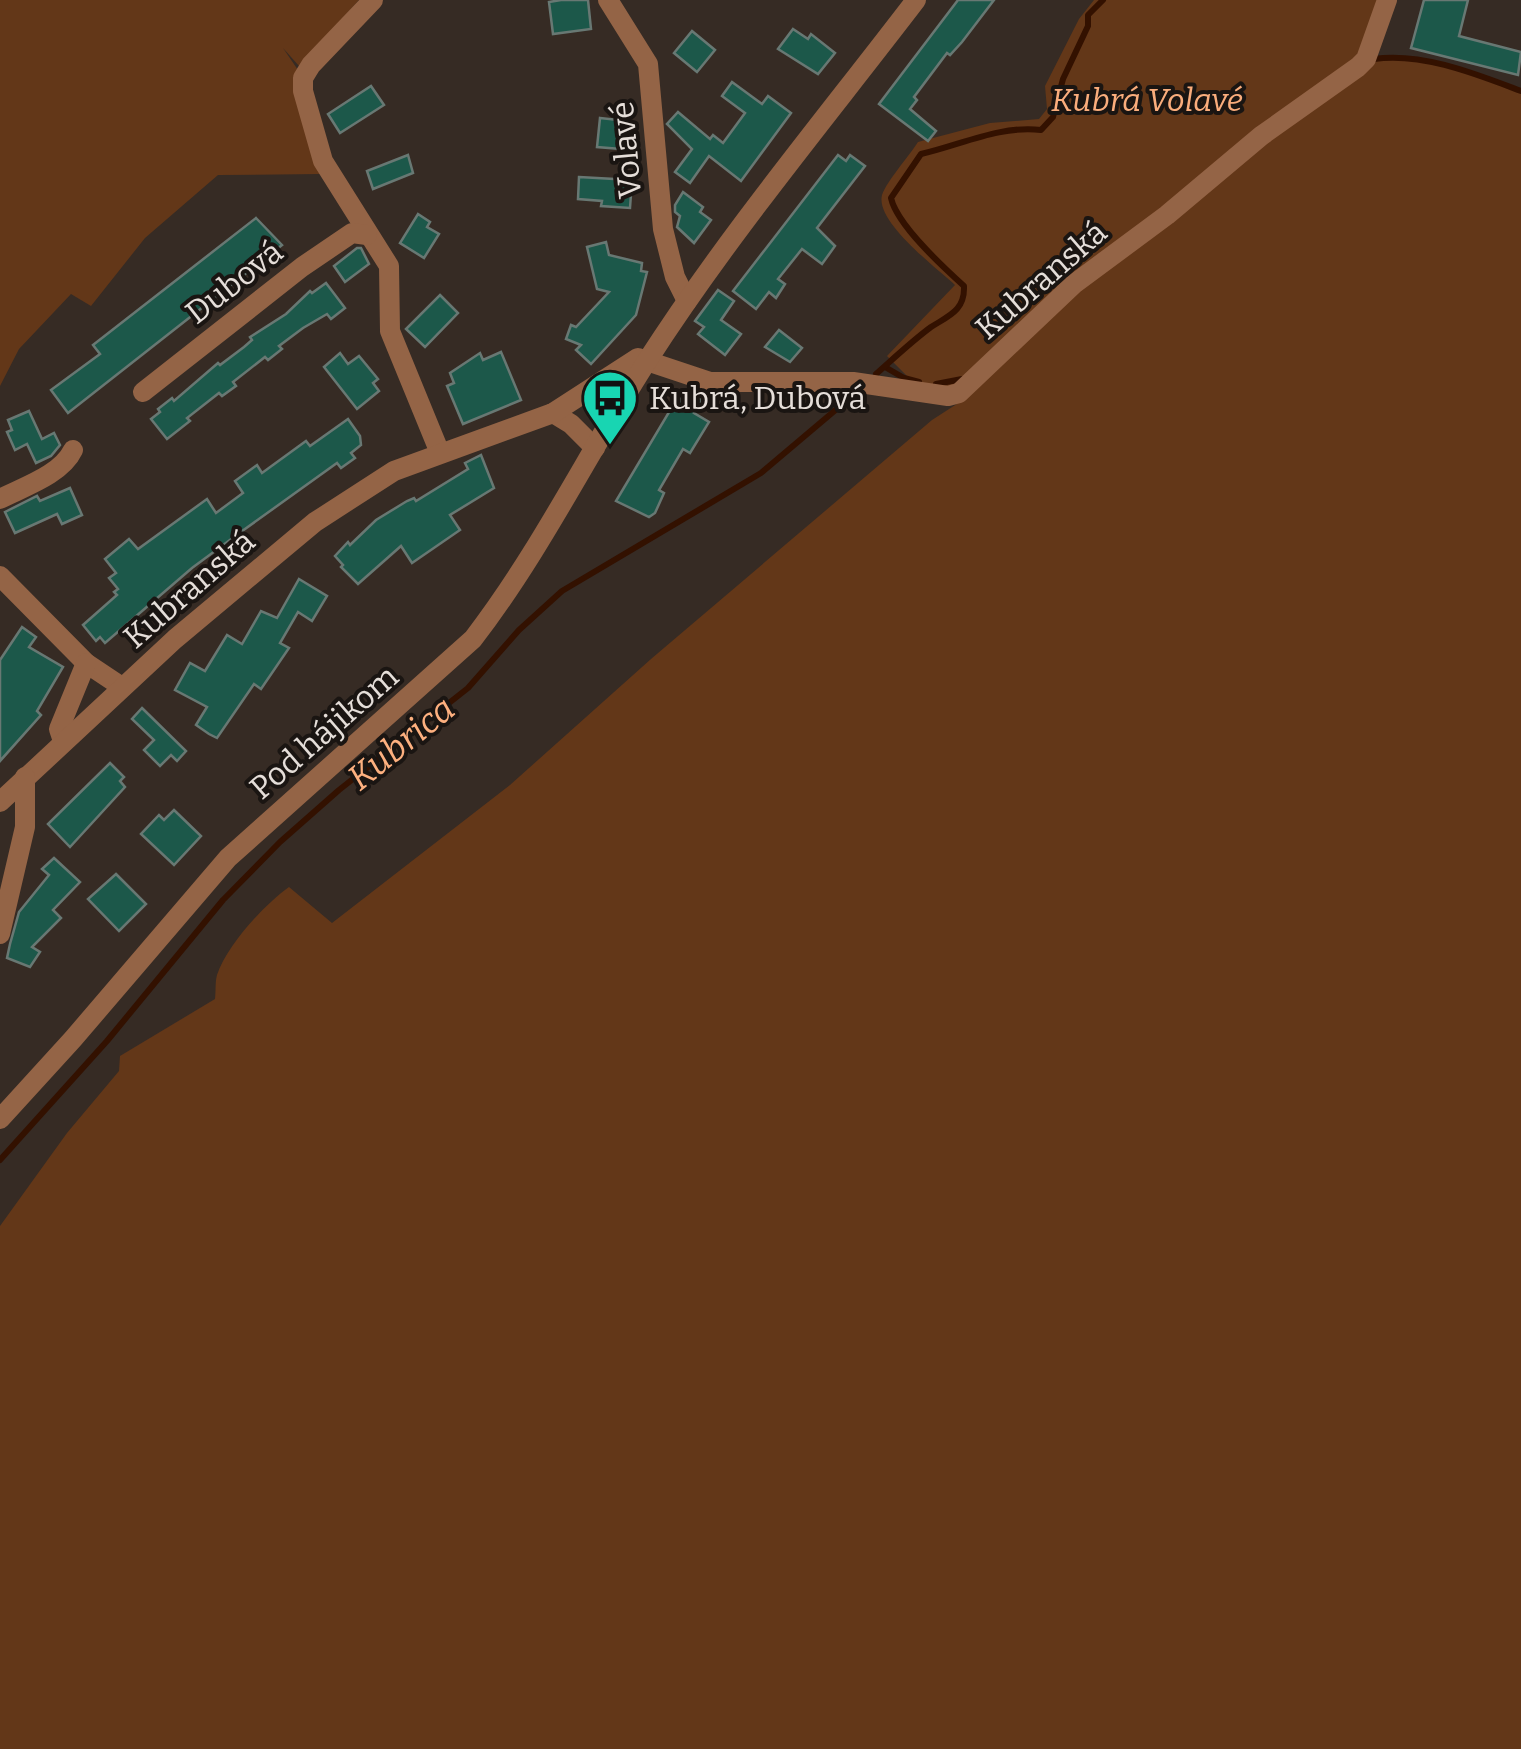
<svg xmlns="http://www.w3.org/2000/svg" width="1521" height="1749" font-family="Bitter,serif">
<rect width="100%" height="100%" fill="#362b24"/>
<g fill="#633718">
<path d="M 0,0 L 359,0 L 299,66 L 283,48 L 298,70 L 321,174 L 218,175 L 145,238 L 91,306 L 71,294 L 19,349 L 0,386 Z"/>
<path d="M 1094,0 L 1383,0 L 1352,66 L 948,389 L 918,387 L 887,356 L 955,285 C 938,269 875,222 882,195 C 887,181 909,156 918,142 L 990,123 L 1039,119 L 1047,109 L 1045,86 L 1079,19 Z"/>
<path d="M 1376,56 L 1448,64 L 1521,91 L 1521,1749 L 0,1749 L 0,1226 L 67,1133 L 119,1071 L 120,1056 L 215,999 C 216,991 215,982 217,975 C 227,945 264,905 289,887 L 332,923 L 510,785 L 651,659 L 932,420 L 963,400 L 1053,309 Z"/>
</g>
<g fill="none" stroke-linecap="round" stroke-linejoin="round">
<g stroke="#310" stroke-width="6">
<path d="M 1374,59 C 1422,52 1476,74 1521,91"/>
<path d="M 885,367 L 904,378 L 919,382"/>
<path d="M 876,374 C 893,359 912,341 931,327 C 948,316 965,311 964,286 C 943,267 897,225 891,198 L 921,154 C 961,145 1000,125 1041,130 L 1053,117 L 1063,79 L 1088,26 L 1088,15 L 1103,0"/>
<path d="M 936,384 L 962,379"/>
<path d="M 0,1160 L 107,1041 L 223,900 L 280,842 L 339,790 L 468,688 L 519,630 L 562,591 L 761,473 L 858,391"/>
</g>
</g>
<g fill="#1c584a" stroke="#687873" stroke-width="2.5">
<path d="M 561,0 L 588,0 L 591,29 L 553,34 L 549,2 Z"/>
<path d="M 958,0 L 994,0 L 962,42 L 950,55 L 947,53 L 914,97 L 917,100 L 910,109 L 936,131 L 928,141 L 879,104 Z"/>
<path d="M 1424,0 L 1468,0 L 1459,36 L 1521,52 L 1518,75 L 1411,48 Z"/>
<path d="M 793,29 L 808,39 L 811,34 L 835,53 L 818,74 L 778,49 Z"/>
<path d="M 692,31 L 715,50 L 697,72 L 674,53 Z"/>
<path d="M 732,82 L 762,104 L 768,96 L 791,113 L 741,181 L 709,156 L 690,183 L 675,172 L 692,149 L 667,124 L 678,112 L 710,139 L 713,135 L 723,143 L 745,113 L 722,96 Z"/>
<path d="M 371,86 L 384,105 L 340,133 L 328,114 Z"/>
<path d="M 600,118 L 628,121 L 627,135 L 635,136 L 633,150 L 597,147 Z"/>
<path d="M 408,155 L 413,173 L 373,189 L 367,171 Z"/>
<path d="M 838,155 L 846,161 L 850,155 L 865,166 L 817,228 L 835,246 L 822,264 L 802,249 L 778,279 L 785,284 L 776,298 L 769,292 L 756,309 L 733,291 Z"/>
<path d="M 579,177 L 632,180 L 630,208 L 601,206 L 602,201 L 578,199 Z"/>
<path d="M 683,192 L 703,207 L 700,212 L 711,220 L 694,243 L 677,227 L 680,216 L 675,212 L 675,205 Z"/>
<path d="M 418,214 L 430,222 L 427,227 L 439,234 L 424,258 L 400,243 Z"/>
<path d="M 256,218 L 282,245 L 68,413 L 51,390 L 100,354 L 93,345 Z"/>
<path d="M 606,242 L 609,255 L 642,263 L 641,271 L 647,272 L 636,315 L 591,364 L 576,350 L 581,345 L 566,339 L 571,325 L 576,327 L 609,292 L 597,289 L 587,247 Z"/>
<path d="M 357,248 L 361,248 L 369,264 L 345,282 L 334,266 Z"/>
<path d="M 326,283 L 345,308 L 331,319 L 327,314 L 303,328 L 279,346 L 282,349 L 268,360 L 265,357 L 233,382 L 236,386 L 222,396 L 219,393 L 187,418 L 190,421 L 167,439 L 151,419 L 160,412 L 158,409 L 172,398 L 174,401 L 218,363 L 220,365 L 244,347 L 252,340 L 250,337 L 286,314 L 310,291 L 312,293 Z"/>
<path d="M 718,290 L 734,301 L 721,320 L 741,334 L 725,355 L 698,334 L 704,327 L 695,321 Z"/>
<path d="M 440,295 L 458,313 L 425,347 L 406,329 Z"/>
<path d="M 779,330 L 802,348 L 790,362 L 765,347 Z"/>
<path d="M 501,352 L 521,400 L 463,424 L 447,386 L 454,383 L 450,373 L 480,353 L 483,360 Z"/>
<path d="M 340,353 L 348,364 L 359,356 L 378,379 L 373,383 L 379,391 L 357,409 L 324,367 Z"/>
<path d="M 686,391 L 702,400 L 694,413 L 709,422 L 690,453 L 683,449 L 659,490 L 664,493 L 655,513 L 649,517 L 616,501 L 675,402 L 678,404 Z"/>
<path d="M 29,411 L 42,439 L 54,433 L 60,445 L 51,456 L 36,463 L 27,444 L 15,450 L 7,432 L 12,430 L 8,420 Z"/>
<path d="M 348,419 L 360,436 L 361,445 L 351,453 L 355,458 L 341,468 L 337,463 L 238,534 L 192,568 L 105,643 L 100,637 L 96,641 L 83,625 L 117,595 L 114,592 L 118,589 L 109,578 L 116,573 L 105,559 L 129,539 L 138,549 L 207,499 L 216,513 L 243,493 L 235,481 L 257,465 L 262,473 L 306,441 L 310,446 Z"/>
<path d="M 481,455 L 494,488 L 450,515 L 460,530 L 412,563 L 401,546 L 358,584 L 341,567 L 343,565 L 335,556 L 348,542 L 350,545 L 376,520 L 407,501 L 414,498 L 416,501 L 468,469 L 465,463 Z"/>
<path d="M 70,488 L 82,515 L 62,524 L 57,514 L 15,533 L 5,512 L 37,496 L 40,501 Z"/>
<path d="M 299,579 L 327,596 L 312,621 L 298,612 L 280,643 L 289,648 L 261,689 L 254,684 L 217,738 L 209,734 L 196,725 L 207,707 L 175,690 L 190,663 L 205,671 L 227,635 L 242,644 L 261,611 L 277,618 Z"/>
<path d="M 22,627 L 36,637 L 29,647 L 63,667 L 37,711 L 41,715 L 0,761 L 0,660 Z"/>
<path d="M 142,708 L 186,751 L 177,761 L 171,755 L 160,766 L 144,750 L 154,740 L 132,719 Z"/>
<path d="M 110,763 L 124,777 L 120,781 L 125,787 L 70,847 L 48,824 Z"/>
<path d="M 174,810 L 201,836 L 174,865 L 141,834 L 159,815 L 164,820 Z"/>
<path d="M 54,858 L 80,882 L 53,910 L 61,918 L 32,947 L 40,952 L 30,967 L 7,958 L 10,944 L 19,912 L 49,875 L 42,869 Z"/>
<path d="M 116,874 L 146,904 L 119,931 L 88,899 Z"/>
</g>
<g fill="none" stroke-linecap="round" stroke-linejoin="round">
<g stroke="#946446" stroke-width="20">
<path d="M 373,0 L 311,65 L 303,78 L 303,91 L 323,161 L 389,266 L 390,331 L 440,453"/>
<path d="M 608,0 L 648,64 L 663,229 L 675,277 L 687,301"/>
<path d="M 143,392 L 302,267 L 352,233 L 367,235"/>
<path d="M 553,413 L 571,424 L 595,448"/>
<path d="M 0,499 C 23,487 61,475 73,450"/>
<path d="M 0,576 L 86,663 L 122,687"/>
<path d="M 63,741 L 59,729 L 86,663"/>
<path d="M 0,802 L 175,639 L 315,522 L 394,471 L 553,413 L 638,358 L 710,382 L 853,382 L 948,396 L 959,393 L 1074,284 L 1167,215 L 1261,136 L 1358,67 L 1366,59 L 1387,0"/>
<path d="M 0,934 L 25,827 L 25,777"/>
</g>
<path stroke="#946446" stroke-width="20" d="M 0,1119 L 73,1039 L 228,858 L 473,639 C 540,552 588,453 647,361 C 728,235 825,119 916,0"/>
</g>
<defs>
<g id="bus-pin" transform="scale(2.875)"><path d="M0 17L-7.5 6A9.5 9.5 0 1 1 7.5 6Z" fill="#18d5b2" stroke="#1a1512"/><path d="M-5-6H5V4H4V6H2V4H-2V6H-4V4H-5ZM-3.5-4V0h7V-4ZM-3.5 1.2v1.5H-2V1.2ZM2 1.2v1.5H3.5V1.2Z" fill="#111"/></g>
</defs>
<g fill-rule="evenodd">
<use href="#bus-pin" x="610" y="398"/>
</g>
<g text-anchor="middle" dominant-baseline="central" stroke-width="8" stroke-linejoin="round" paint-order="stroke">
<g font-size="32" font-style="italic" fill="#faad7c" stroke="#1a1512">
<text x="1147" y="100">Kubrá Volavé</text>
</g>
<g font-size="32" fill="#e5ded9" stroke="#1a1512">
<text transform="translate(626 150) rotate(-95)">Volavé</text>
<text transform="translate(1041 280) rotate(-41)">Kubranská</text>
<text transform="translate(234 282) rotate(-38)">Dubová</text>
<text transform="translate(189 589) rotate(-41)">Kubranská</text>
<text transform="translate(324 732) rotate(-41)">Pod hájikom</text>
</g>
<g font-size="32" fill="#e5ded9" stroke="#1a1512" text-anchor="start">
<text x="649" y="398">Kubrá, Dubová</text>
</g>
<g font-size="35" font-style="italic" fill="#fdb07f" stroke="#1a1512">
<text transform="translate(401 743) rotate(-39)">Kubrica</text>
</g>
</g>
</svg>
